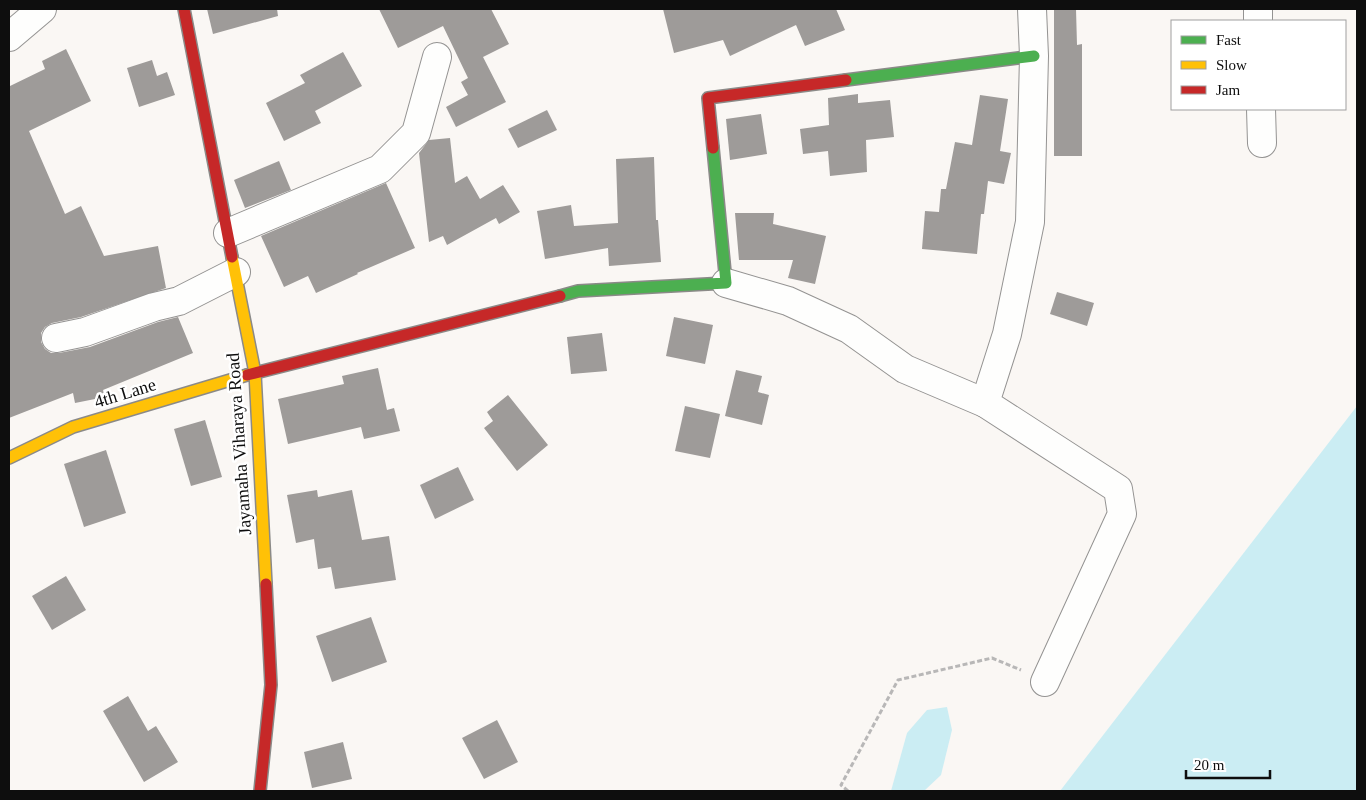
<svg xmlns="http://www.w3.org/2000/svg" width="1366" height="800" font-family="Georgia,serif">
<rect width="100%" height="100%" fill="#faf7f4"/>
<g fill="#cbedf3">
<path d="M 1357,406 L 1357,791 L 1060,791 Z"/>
<path d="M 947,707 L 952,730 L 941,775 L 924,791 L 891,791 L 907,733 L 927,710 Z"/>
</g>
<g fill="#9e9b99">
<path d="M 207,9 L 277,9 L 278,16 L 213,34 Z"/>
<path d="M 379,9 L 491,9 L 509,44 L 483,57 L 506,102 L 456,127 L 446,107 L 468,95 L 461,82 L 468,78 L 443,26 L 398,48 Z"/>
<path d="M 663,9 L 836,9 L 845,30 L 805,46 L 796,25 L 730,56 L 723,40 L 674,53 Z"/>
<path d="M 1054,9 L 1076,9 L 1077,45 L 1082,44 L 1082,156 L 1054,156 Z"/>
<path d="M 66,49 L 91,101 L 29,131 L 65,214 L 81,206 L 104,256 L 158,246 L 166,288 L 81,317 L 52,323 L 45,327 L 41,333 L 41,342 L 45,349 L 51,353 L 59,353 L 90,347 L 158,322 L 178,317 L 193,353 L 103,390 L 105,397 L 75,403 L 73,393 L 9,418 L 9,82 L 10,86 L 45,69 L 42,61 Z"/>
<path d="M 343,52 L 362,86 L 315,111 L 321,123 L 284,141 L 266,103 L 305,83 L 300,75 Z"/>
<path d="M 152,60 L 157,76 L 167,72 L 175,95 L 139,107 L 127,68 Z"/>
<path d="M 858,94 L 858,103 L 890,100 L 894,137 L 866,140 L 867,172 L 830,176 L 828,151 L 803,154 L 800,129 L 829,125 L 828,98 Z"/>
<path d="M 980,95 L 1008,99 L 1000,151 L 1011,153 L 1004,184 L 988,181 L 984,214 L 981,214 L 977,254 L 922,249 L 925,211 L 939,212 L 941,189 L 946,189 L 955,142 L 972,145 Z"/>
<path d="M 547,110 L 557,130 L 518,148 L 508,129 Z"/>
<path d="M 761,114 L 767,154 L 730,160 L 726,119 Z"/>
<path d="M 450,138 L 455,183 L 467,176 L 480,199 L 503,185 L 520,212 L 499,224 L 496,218 L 447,245 L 443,236 L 429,242 L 419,153 L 429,140 Z"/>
<path d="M 654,157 L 656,220 L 658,220 L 661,262 L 609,266 L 608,248 L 545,259 L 537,211 L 571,205 L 574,226 L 618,223 L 616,159 Z"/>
<path d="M 279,161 L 291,190 L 245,208 L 234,180 Z"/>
<path d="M 386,183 L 415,248 L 357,273 L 358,274 L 316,293 L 308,276 L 284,287 L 261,236 Z"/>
<path d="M 735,213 L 774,213 L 773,224 L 826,236 L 815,284 L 788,278 L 793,260 L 739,260 Z"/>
<path d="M 1057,292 L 1094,303 L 1087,326 L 1050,314 Z"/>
<path d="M 674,317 L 713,325 L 705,364 L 666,356 Z"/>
<path d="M 602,333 L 607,371 L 571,374 L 567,337 Z"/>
<path d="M 378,368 L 387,410 L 394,408 L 400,431 L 364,439 L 361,427 L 288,444 L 278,399 L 344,384 L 342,376 Z"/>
<path d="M 736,370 L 762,376 L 758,392 L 769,395 L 762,425 L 725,416 Z"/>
<path d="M 508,395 L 548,445 L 517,471 L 484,428 L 493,421 L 487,412 Z"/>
<path d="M 685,406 L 720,414 L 710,458 L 675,451 Z"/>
<path d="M 205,420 L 222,477 L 191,486 L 174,429 Z"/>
<path d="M 106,450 L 126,513 L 84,527 L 64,464 Z"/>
<path d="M 458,467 L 474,500 L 435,519 L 420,485 Z"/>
<path d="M 317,490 L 318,497 L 352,490 L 362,540 L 389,536 L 396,580 L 335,589 L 331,567 L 318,569 L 314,539 L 296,543 L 287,495 Z"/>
<path d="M 66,576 L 86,610 L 52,630 L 32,596 Z"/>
<path d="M 371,617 L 387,662 L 332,682 L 316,636 Z"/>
<path d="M 128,696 L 148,731 L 156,726 L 178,762 L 144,782 L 103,711 Z"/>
<path d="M 497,720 L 518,762 L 484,779 L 462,738 Z"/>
<path d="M 343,742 L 352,779 L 312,788 L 304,752 Z"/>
</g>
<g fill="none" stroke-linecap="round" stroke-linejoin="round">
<g stroke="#949392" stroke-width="30">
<g id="street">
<path d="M 1032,9 L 1034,56 L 1030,222 L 1007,334 L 985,403 L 1118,489 L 1122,514 L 1045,682"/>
<path d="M 1258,9 L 1258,21"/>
<path d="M 9,37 L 42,9"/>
<path d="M 1261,109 L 1262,143"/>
<path d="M 228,233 L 380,169 L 416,133 L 437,57"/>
<path d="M 726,283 L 788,301 L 849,329 L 905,369 L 985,403"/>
<path d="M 56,338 L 85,332 L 154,307 L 179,301 L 236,272"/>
</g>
</g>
<g stroke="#8b8a88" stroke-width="14">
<g id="fast">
<path d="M 846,80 L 1034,56"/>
<path d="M 560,296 L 578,291 L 726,283 L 713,148"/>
</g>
</g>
<g stroke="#8b8a88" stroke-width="14">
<g id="slow">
<path d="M 232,257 L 255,373 L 266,584"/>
<path d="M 9,458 L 73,427 L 247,375"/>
</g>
</g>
<g stroke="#8b8a88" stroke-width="14">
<g id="jam">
<path d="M 184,9 L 232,257"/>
<path d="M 713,148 L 708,98 L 846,80"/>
<path d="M 247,375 L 560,296"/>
<path d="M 260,791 L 271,685 L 266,584"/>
</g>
</g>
<path stroke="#b8b7b7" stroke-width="3" stroke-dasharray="5 2.5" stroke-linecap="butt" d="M 848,791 L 841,785 L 898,680 L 992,658 L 1021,670"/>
<use href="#street" stroke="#fefefd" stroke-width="28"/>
<use href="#fast" stroke="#4caf50" stroke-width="11"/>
<use href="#slow" stroke="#ffc107" stroke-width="11"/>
<use href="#jam" stroke="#c62828" stroke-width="11"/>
</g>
<g text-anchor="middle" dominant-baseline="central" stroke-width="5" stroke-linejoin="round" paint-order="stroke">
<g font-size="18" fill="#0e0e0e" stroke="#fff">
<text transform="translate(125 393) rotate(-17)">4th Lane</text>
<text transform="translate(239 444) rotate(-94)">Jayamaha Viharaya Road</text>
</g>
</g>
<rect width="1366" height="800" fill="none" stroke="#0e0e0e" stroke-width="20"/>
<rect x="1171" y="20" width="175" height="90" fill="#ffffff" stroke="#9f9f9f"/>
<rect x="1181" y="36" width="25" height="8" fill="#4caf50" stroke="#9f9f9f"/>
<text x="1216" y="45" font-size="15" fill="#0e0e0e">Fast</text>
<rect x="1181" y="61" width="25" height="8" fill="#ffc107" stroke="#9f9f9f"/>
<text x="1216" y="70" font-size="15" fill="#0e0e0e">Slow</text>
<rect x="1181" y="86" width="25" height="8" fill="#c62828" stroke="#9f9f9f"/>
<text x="1216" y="95" font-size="15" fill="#0e0e0e">Jam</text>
<path d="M1186 770v8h84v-8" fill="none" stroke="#0e0e0e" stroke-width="2.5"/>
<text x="1194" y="770" font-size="15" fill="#0e0e0e" stroke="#ffffff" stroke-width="4" paint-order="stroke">20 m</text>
</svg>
